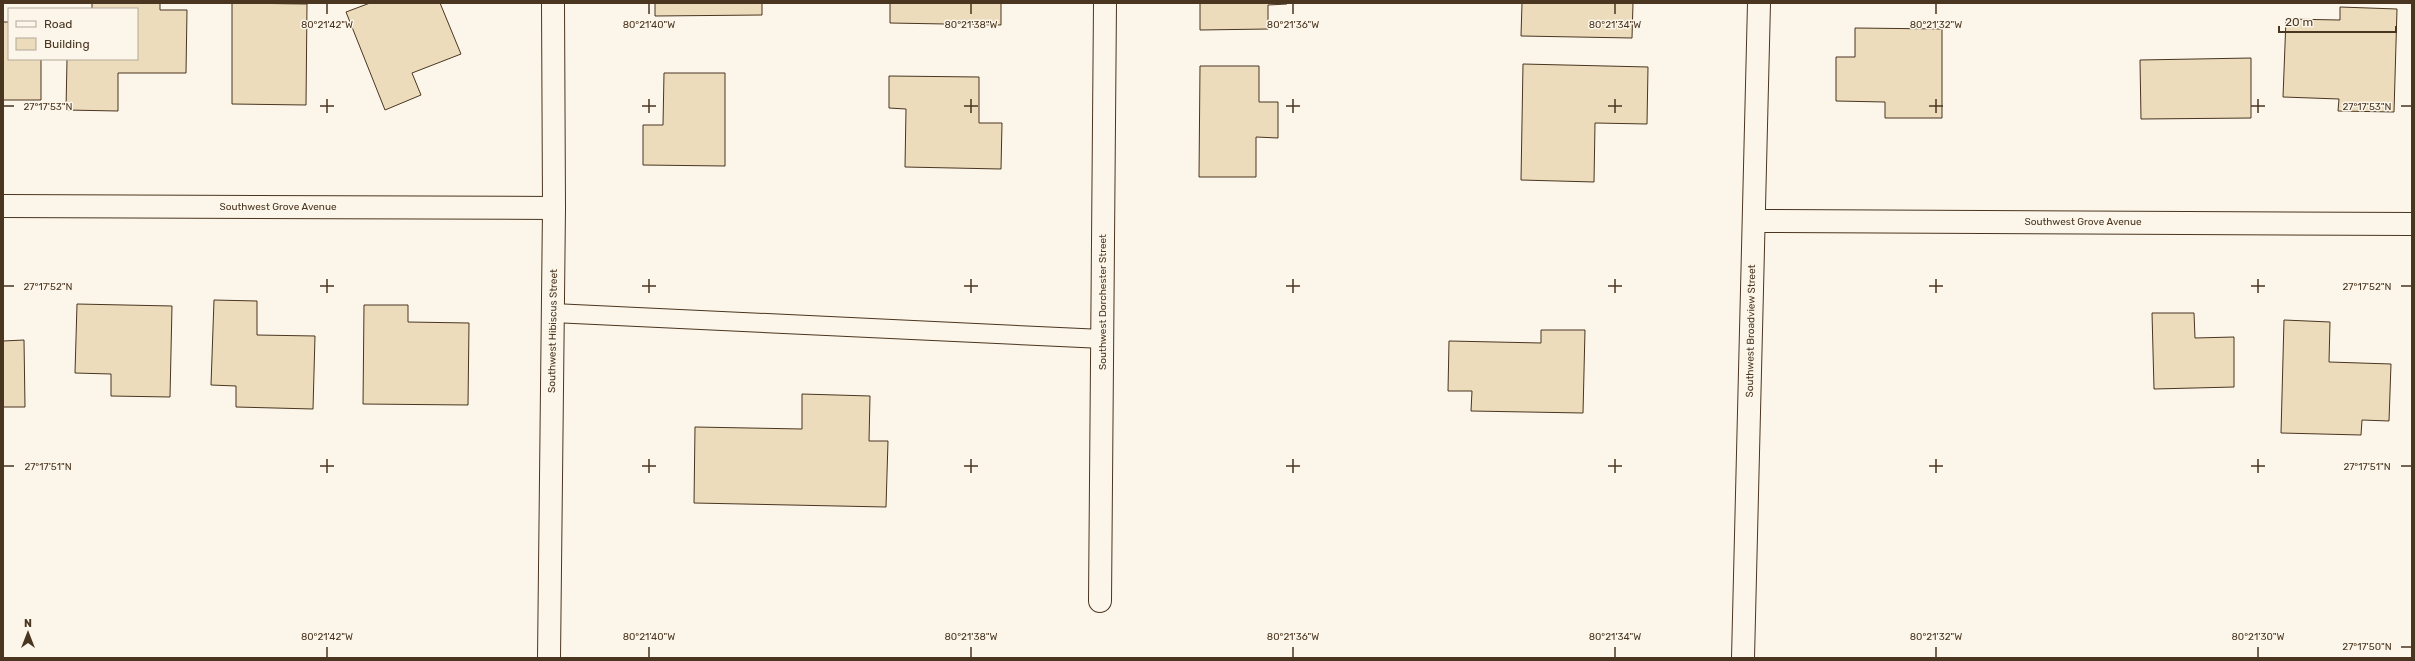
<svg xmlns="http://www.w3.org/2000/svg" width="2415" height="661" font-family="Rubik,sans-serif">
<rect width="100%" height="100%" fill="#fbf6e9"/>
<g fill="#ecdcbc" stroke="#4a3520">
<path d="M 92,3 L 160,3 L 160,10 L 187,10 L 186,73 L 118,73 L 118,111 L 66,110 L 67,59 L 137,59 L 137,9 L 92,9 Z"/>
<path d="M 232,3 L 307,4 L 306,105 L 232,104 Z"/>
<path d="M 370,3 L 440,3 L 461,54 L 412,73 L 421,95 L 385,110 L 346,12 Z"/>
<path d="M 655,3 L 762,3 L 762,15 L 655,16 Z"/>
<path d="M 890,3 L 1001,3 L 1001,25 L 890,23 Z"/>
<path d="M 1200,3 L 1287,3 L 1287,4 L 1268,5 L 1268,29 L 1200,30 Z"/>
<path d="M 1522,3 L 1633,3 L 1632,38 L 1521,36 Z"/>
<path d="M 2340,7 L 2397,9 L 2394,112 L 2338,111 L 2339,99 L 2283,97 L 2286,19 L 2340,20 Z"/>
<path d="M 3,22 L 9,22 L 9,59 L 41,59 L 41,100 L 3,100 Z"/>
<path d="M 1855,28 L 1942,29 L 1942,118 L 1885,118 L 1885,102 L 1836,101 L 1836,57 L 1855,57 Z"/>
<path d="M 2251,58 L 2251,118 L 2141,119 L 2140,60 Z"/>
<path d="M 1523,64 L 1648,67 L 1647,124 L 1595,123 L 1594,182 L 1521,180 Z"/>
<path d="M 1200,66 L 1259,66 L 1259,102 L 1278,102 L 1278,138 L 1256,137 L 1256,177 L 1199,177 Z"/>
<path d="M 664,73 L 725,73 L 725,166 L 643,165 L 643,125 L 663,125 Z"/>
<path d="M 889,76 L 979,77 L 979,123 L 1002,123 L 1001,169 L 905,167 L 906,109 L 889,108 Z"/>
<path d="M 214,300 L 257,301 L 257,335 L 315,336 L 313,409 L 236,407 L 236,386 L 211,385 Z"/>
<path d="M 77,304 L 172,306 L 170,397 L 111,396 L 111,374 L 75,373 Z"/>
<path d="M 364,305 L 408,305 L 408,322 L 469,323 L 468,405 L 363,404 Z"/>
<path d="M 2152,313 L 2194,313 L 2195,338 L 2234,337 L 2234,387 L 2154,389 Z"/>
<path d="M 2284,320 L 2330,322 L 2329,362 L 2391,364 L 2389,421 L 2362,420 L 2361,435 L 2281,433 Z"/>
<path d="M 1541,330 L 1585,330 L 1583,413 L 1471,411 L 1472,391 L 1448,391 L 1449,341 L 1541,343 Z"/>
<path d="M 24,340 L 25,407 L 3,407 L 3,341 Z"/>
<path d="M 802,394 L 870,396 L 869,441 L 888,441 L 886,507 L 694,503 L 695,427 L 802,429 Z"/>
</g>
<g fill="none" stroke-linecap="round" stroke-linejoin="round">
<g stroke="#4a3520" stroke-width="20">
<path id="service" d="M 553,313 L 1103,339"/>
</g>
<g stroke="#4a3520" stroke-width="24">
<g id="minor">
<path d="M 3,206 L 554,208"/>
<path d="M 1754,221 L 2412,224"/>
<path d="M 1100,601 L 1105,3"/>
<path d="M 549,658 L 554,208 L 553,3"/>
<path d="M 1743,658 L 1759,3"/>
</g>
</g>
<use href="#service" stroke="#fbf6e9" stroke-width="18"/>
<use href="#minor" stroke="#fbf6e9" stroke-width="22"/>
</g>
<path fill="none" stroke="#4a3520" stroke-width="1.5" d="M 327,4 L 327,14M 649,4 L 649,14M 971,4 L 971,14M 1293,4 L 1293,14M 1615,4 L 1615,14M 1936,4 L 1936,14M 327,99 L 327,113M 649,99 L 649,113M 971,99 L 971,113M 1293,99 L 1293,113M 1615,99 L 1615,113M 1936,99 L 1936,113M 2258,99 L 2258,113M 4,106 L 14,106M 320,106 L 334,106M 642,106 L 656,106M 964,106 L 978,106M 1286,106 L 1300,106M 1608,106 L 1622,106M 1929,106 L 1943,106M 2251,106 L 2265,106M 2401,106 L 2411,106M 327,279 L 327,293M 649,279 L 649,293M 971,279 L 971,293M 1293,279 L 1293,293M 1615,279 L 1615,293M 1936,279 L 1936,293M 2258,279 L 2258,293M 4,286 L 14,286M 320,286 L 334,286M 642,286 L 656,286M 964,286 L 978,286M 1286,286 L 1300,286M 1608,286 L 1622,286M 1929,286 L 1943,286M 2251,286 L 2265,286M 2401,286 L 2411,286M 327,459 L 327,473M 649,459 L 649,473M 971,459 L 971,473M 1293,459 L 1293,473M 1615,459 L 1615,473M 1936,459 L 1936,473M 2258,459 L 2258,473M 4,466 L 14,466M 320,466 L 334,466M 642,466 L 656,466M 964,466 L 978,466M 1286,466 L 1300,466M 1608,466 L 1622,466M 1929,466 L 1943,466M 2251,466 L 2265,466M 2401,466 L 2411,466M 327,647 L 327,657M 649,647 L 649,657M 971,647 L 971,657M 1293,647 L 1293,657M 1615,647 L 1615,657M 1936,647 L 1936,657M 2258,647 L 2258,657M 2401,647 L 2411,647"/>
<g text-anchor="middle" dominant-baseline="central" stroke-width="3" stroke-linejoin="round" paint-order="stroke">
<g font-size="10" fill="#4a3520" stroke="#fbf6e9">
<text x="278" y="207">Southwest Grove Avenue</text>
<text x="2083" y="222">Southwest Grove Avenue</text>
<text transform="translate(1103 302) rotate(-90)">Southwest Dorchester Street</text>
<text transform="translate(553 331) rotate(-89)">Southwest Hibiscus Street</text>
<text transform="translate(1751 331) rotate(-89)">Southwest Broadview Street</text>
</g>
</g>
<g font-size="10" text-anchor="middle" fill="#4a3520" stroke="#fbf6e9" stroke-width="3" stroke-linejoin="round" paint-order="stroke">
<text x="327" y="28">80°21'42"W</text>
<text x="649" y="28">80°21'40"W</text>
<text x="971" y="28">80°21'38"W</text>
<text x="1293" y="28">80°21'36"W</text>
<text x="1615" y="28">80°21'34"W</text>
<text x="1936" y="28">80°21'32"W</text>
<text x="48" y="110">27°17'53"N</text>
<text x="2367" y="110">27°17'53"N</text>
<text x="48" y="290">27°17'52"N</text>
<text x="2367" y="290">27°17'52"N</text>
<text x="48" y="470">27°17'51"N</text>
<text x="2367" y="470">27°17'51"N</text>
<text x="327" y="640">80°21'42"W</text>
<text x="649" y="640">80°21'40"W</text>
<text x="971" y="640">80°21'38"W</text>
<text x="1293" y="640">80°21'36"W</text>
<text x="1615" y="640">80°21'34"W</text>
<text x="1936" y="640">80°21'32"W</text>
<text x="2258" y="640">80°21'30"W</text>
<text x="2367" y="650">27°17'50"N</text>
</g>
<rect width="2415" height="661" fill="none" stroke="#4a3520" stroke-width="8"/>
<rect x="8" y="8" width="130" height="52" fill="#fbf6e9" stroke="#b4a999"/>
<rect x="16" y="21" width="20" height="6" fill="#fbf6e9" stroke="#b4a999"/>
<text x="44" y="28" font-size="12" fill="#4a3520">Road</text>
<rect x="16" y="38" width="20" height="12" fill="#ecdcbc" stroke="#b4a999"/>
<text x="44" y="48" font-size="12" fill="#4a3520">Building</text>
<g transform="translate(28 633)" stroke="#fbf6e9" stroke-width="3" paint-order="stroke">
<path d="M0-3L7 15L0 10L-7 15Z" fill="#4a3520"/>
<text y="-6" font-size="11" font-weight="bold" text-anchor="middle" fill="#4a3520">N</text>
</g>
<path d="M2279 26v6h117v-6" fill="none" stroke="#4a3520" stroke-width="2"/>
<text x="2285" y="26" font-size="12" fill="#4a3520" stroke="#fbf6e9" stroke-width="3" paint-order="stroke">20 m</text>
</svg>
